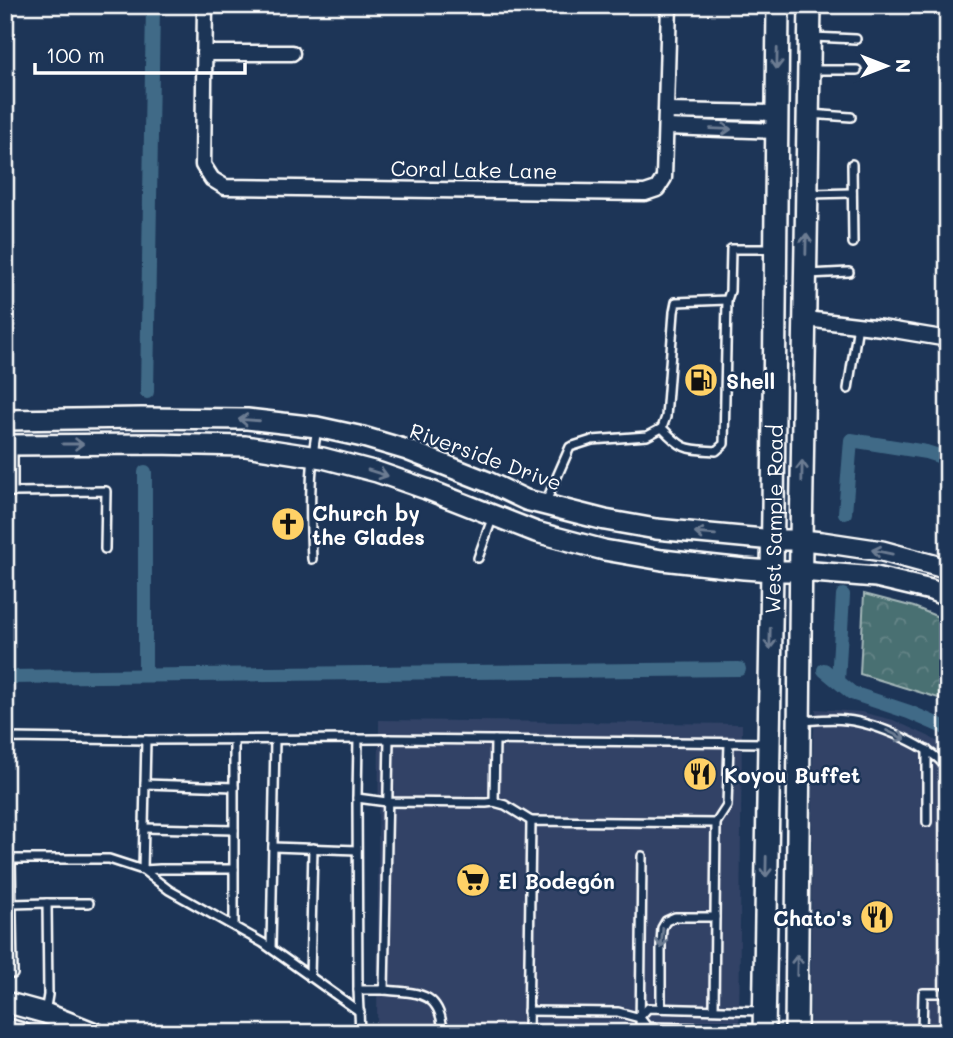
<svg xmlns="http://www.w3.org/2000/svg" width="953" height="1038" font-family="Mali,sans-serif">
<defs>
<pattern id="park-crowns" width="20" height="18" patternUnits="userSpaceOnUse" patternTransform="scale(1.75)"><rect width="20" height="18" fill="#4a6f72"/><path d="M2 6a3 3 0 1 1 6 0M12 15a3 3 0 1 1 6 0" fill="none" stroke="#658587"/></pattern>
</defs>
<rect width="100%" height="100%" fill="#1d3557"/>
<filter id="ink" filterUnits="userSpaceOnUse"><feTurbulence type="fractalNoise" baseFrequency=".0143" numOctaves="2"/><feDisplacementMap in="SourceGraphic" scale="14" xChannelSelector="R" yChannelSelector="G"/><feConvolveMatrix kernelMatrix="1 2 1 2 8 2 1 2 1" color-interpolation-filters="sRGB"/></filter>
<g filter="url(#ink)">
<g fill="#324366">
<path d="M 816,709 L 861,712 L 893,720 L 928,736 L 948,748 L 948,1033 L 810,1033 L 813,741 Z"/>
<path d="M 379,720 L 742,724 L 739,1033 L 377,1033 Z"/>
</g>
<path fill="url(#park-crowns)" stroke="#a4b7b8" stroke-width="2" d="M 864,594 L 914,607 L 948,621 L 948,701 L 860,674 Z"/>
<g fill="none" stroke-linecap="round" stroke-linejoin="round">
<g stroke="#406b87" stroke-width="14">
<path d="M 147,392 L 153,5"/>
<path d="M 145,472 L 145,675"/>
<path d="M 845,513 L 851,440 L 926,452 L 948,459"/>
<path d="M 824,670 L 852,693 L 909,712 L 948,729"/>
<path d="M 5,677 L 739,669"/>
<path d="M 838,681 L 843,595"/>
</g>
<g stroke="#fff" stroke-width="12">
<g id="lane">
<path d="M 813,37 L 856,39"/>
<path d="M 813,70 L 857,70"/>
<path d="M 809,114 L 851,117"/>
<path d="M 852,164 L 853,243"/>
<path d="M 811,194 L 852,193"/>
<path d="M 808,274 L 849,272"/>
<path d="M 5,338 L 6,239"/>
<path d="M 848,389 L 858,325"/>
<path d="M 662,428 C 684,451 686,449 716,451 L 724,444 L 727,300"/>
<path d="M 5,492 L 13,492 L 13,446"/>
<path d="M 13,492 L 106,491 L 105,549"/>
<path d="M 545,504 L 570,447 L 592,440 L 647,436 L 662,428 L 666,417 L 674,312 L 676,302 L 727,300 L 730,291 L 731,249 L 772,249"/>
<path d="M 478,558 L 493,516"/>
<path d="M 312,559 C 310,515 309,472 317,428"/>
<path d="M 802,721 C 816,720 832,718 846,720 C 874,723 933,746 948,770"/>
<path d="M 358,739 L 357,798 L 387,802 L 486,803 L 494,802"/>
<path d="M 146,740 L 143,870 L 160,869 L 234,869"/>
<path d="M 495,740 L 494,802 L 505,805 L 531,821"/>
<path d="M 5,743 L 10,738 L 146,740 L 389,739"/>
<path d="M 927,750 L 927,822"/>
<path d="M 145,784 L 234,787"/>
<path d="M 357,798 L 358,990"/>
<path d="M 716,823 L 727,806 L 729,743"/>
<path d="M 144,828 L 234,830"/>
<path d="M 273,847 L 357,850"/>
<path d="M 5,859 L 109,859 L 143,870 L 169,890 L 263,943 L 360,1012"/>
<path d="M 11,859 L 13,974"/>
<path d="M 12,904 L 47,903"/>
<path d="M 234,926 L 234,740"/>
<path d="M 271,948 L 275,740"/>
<path d="M 310,977 L 313,848"/>
<path d="M 661,1008 L 661,945 L 662,928 L 666,921 L 675,917 L 715,917"/>
<path d="M 528,1011 L 618,1012 L 640,1018 L 647,1027 L 760,1029"/>
<path d="M 45,1013 L 48,995 L 47,903 L 89,903"/>
<path d="M 640,1017 L 648,1008 L 761,1011"/>
<path d="M 360,1033 L 358,990 L 384,990"/>
<path d="M 443,1033 C 441,991 418,993 384,990 L 389,739 L 767,743"/>
<path d="M 528,1033 L 531,821 L 716,823 L 714,1009"/>
<path d="M 640,1033 L 642,856"/>
<path d="M 922,1033 L 923,993 L 948,993"/>
</g>
</g>
<g stroke="#fff" stroke-width="19">
<g id="street">
<path d="M 205,5 L 203,165 L 212,179 L 225,187 L 645,193 L 657,189 L 664,178 L 669,5"/>
<path d="M 204,53 L 292,53"/>
<path d="M 667,111 L 777,113"/>
<path d="M 666,127 L 776,131"/>
<path d="M 806,319 L 882,328 L 948,339"/>
</g>
</g>
<g stroke="#fff" stroke-width="24">
<g id="secondary">
<path d="M 5,420 L 141,418 L 247,419 L 317,427 L 363,437 L 407,450 L 488,482 L 526,500 L 605,520 L 656,529 L 773,540 L 801,540 L 822,542 L 882,551 L 948,569"/>
<path d="M 5,445 L 155,444 L 245,446 L 323,458 L 377,472 L 426,489 L 536,532 L 604,550 L 662,560 L 744,569 L 772,571 L 801,571 L 876,577 L 931,590 L 948,597"/>
<path d="M 5,1002 L 45,1013 L 95,1033"/>
<path d="M 5,1028 L 22,1033"/>
</g>
</g>
<g stroke="#fff" stroke-width="26">
<g id="primary">
<path id="s1" d="M 764,1033 L 773,512 L 778,5"/>
<path d="M 796,1033 L 801,540 L 810,5"/>
</g>
</g>
<use href="#lane" stroke="#1d3557" stroke-width="7"/>
<use href="#street" stroke="#1d3557" stroke-width="14"/>
<use href="#secondary" stroke="#1d3557" stroke-width="19"/>
<use href="#primary" stroke="#1d3557" stroke-width="21"/>
</g>
<defs><path id="oneway-shaft" d="M-6 0H5M1.5-3L5.5 0L1.5 3" fill="none" stroke-width="1.6" stroke-linecap="round" stroke-linejoin="round" transform="scale(1.75)"/></defs>
<g stroke="#6c7c92">
<use href="#oneway-shaft" transform="translate(777 59) rotate(91)"/>
<use href="#oneway-shaft" transform="translate(721 129) rotate(2)"/>
<use href="#oneway-shaft" transform="translate(806 244) rotate(-89)"/>
<use href="#oneway-shaft" transform="translate(249 420) rotate(-176)"/>
<use href="#oneway-shaft" transform="translate(73 444)"/>
<use href="#oneway-shaft" transform="translate(802 471) rotate(-89)"/>
<use href="#oneway-shaft" transform="translate(378 473) rotate(17)"/>
<use href="#oneway-shaft" transform="translate(705 534) rotate(-175)"/>
<use href="#oneway-shaft" transform="translate(882 552) rotate(-168)"/>
<use href="#oneway-shaft" transform="translate(770 639) rotate(91)"/>
<use href="#oneway-shaft" transform="translate(896 735) rotate(26)"/>
<use href="#oneway-shaft" transform="translate(766 867) rotate(91)"/>
<use href="#oneway-shaft" transform="translate(662 938) rotate(95)"/>
<use href="#oneway-shaft" transform="translate(797 965) rotate(-89)"/>
</g>
</g>
<defs>
<g id="fuel-disc" transform="scale(1.75)"><circle r="9.5" fill="#ffd166" stroke="#1d3557"/><path d="M-5.5-6h7V0h2V4h1.3V-2.5L3-4.5l.8-.8L6-3V5H2.5V1h-1V6h-7ZM-4.2-4.7v3.2H.2V-4.7Z" fill="#111"/></g>
<g id="church-disc" transform="scale(1.75)"><circle r="9.5" fill="#ffd166" stroke="#1d3557"/><path d="M-1.2-6h2.4v3.5h3.3v2.4h-3.3V6h-2.4V-.1h-3.3v-2.4h3.3Z" fill="#111"/></g>
<g id="restaurant-disc" transform="scale(1.75)"><circle r="9.5" fill="#ffd166" stroke="#1d3557"/><path d="M-5-6h1v4h1v-4h1v4h1v-4h1v5L-1.5 .5V6h-2V.5L-5-1ZM5-6V6H3V1.5H1.5Q1.5-4 5-6Z" fill="#111"/></g>
<g id="supermarket-disc" transform="scale(1.75)"><circle r="9.5" fill="#ffd166" stroke="#1d3557"/><path d="M-6-5.5h2.5l.6 2H6L4.5 2H-2.5L-4.4-4H-6ZM-1.5 3.2a1.3 1.3 0 1 0 .1 0ZM3 3.2a1.3 1.3 0 1 0 .1 0Z" fill="#111"/></g>
</defs>
<g fill-rule="evenodd">
<use href="#fuel-disc" x="701" y="380"/>
<use href="#church-disc" x="288" y="524"/>
<use href="#restaurant-disc" x="700" y="774"/>
<use href="#supermarket-disc" x="473" y="880"/>
<use href="#restaurant-disc" x="877" y="917"/>
</g>
<g text-anchor="middle" dominant-baseline="central" stroke-width="5" stroke-linejoin="round" paint-order="stroke">
<g font-size="21" fill="#fff" stroke="#1d3557">
<text transform="translate(474 169) rotate(1)">Coral Lake Lane</text>
<text transform="translate(486 456) rotate(20)">Riverside Drive</text>
<text stroke="none"><textPath href="#s1" startOffset="514">West Sample Road</textPath></text>
</g>
<g font-size="21" font-weight="bold" fill="#fff" stroke="#1d3557" text-anchor="start">
<text x="726" y="380">Shell</text>
<text x="312" y="512">Church by<tspan x="312" dy="24">the Glades</tspan></text>
<text x="724" y="774">Koyou Buffet</text>
<text x="498" y="880">El Bodegón</text>
<text x="852" y="917" text-anchor="end">Chato's</text>
</g>
</g>
<rect width="953" height="1038" fill="none" stroke="#1d3557" stroke-width="28"/>
<rect x="14" y="14" width="925" height="1010" fill="none" stroke="#fff" stroke-width="2.5" filter="url(#ink)"/>
<g transform="translate(886 66) rotate(90)" stroke="#1d3557" stroke-width="5" paint-order="stroke">
<path d="M0-5L12 26L0 18L-12 26Z" fill="#ffffff"/>
<text y="-10" font-size="19" font-weight="bold" text-anchor="middle" fill="#ffffff">N</text>
</g>
<path d="M35 63v10h210v-10" fill="none" stroke="#ffffff" stroke-width="3.5"/>
<text x="46" y="63" font-size="21" fill="#ffffff" stroke="#1d3557" stroke-width="5" paint-order="stroke">100 m</text>
</svg>
